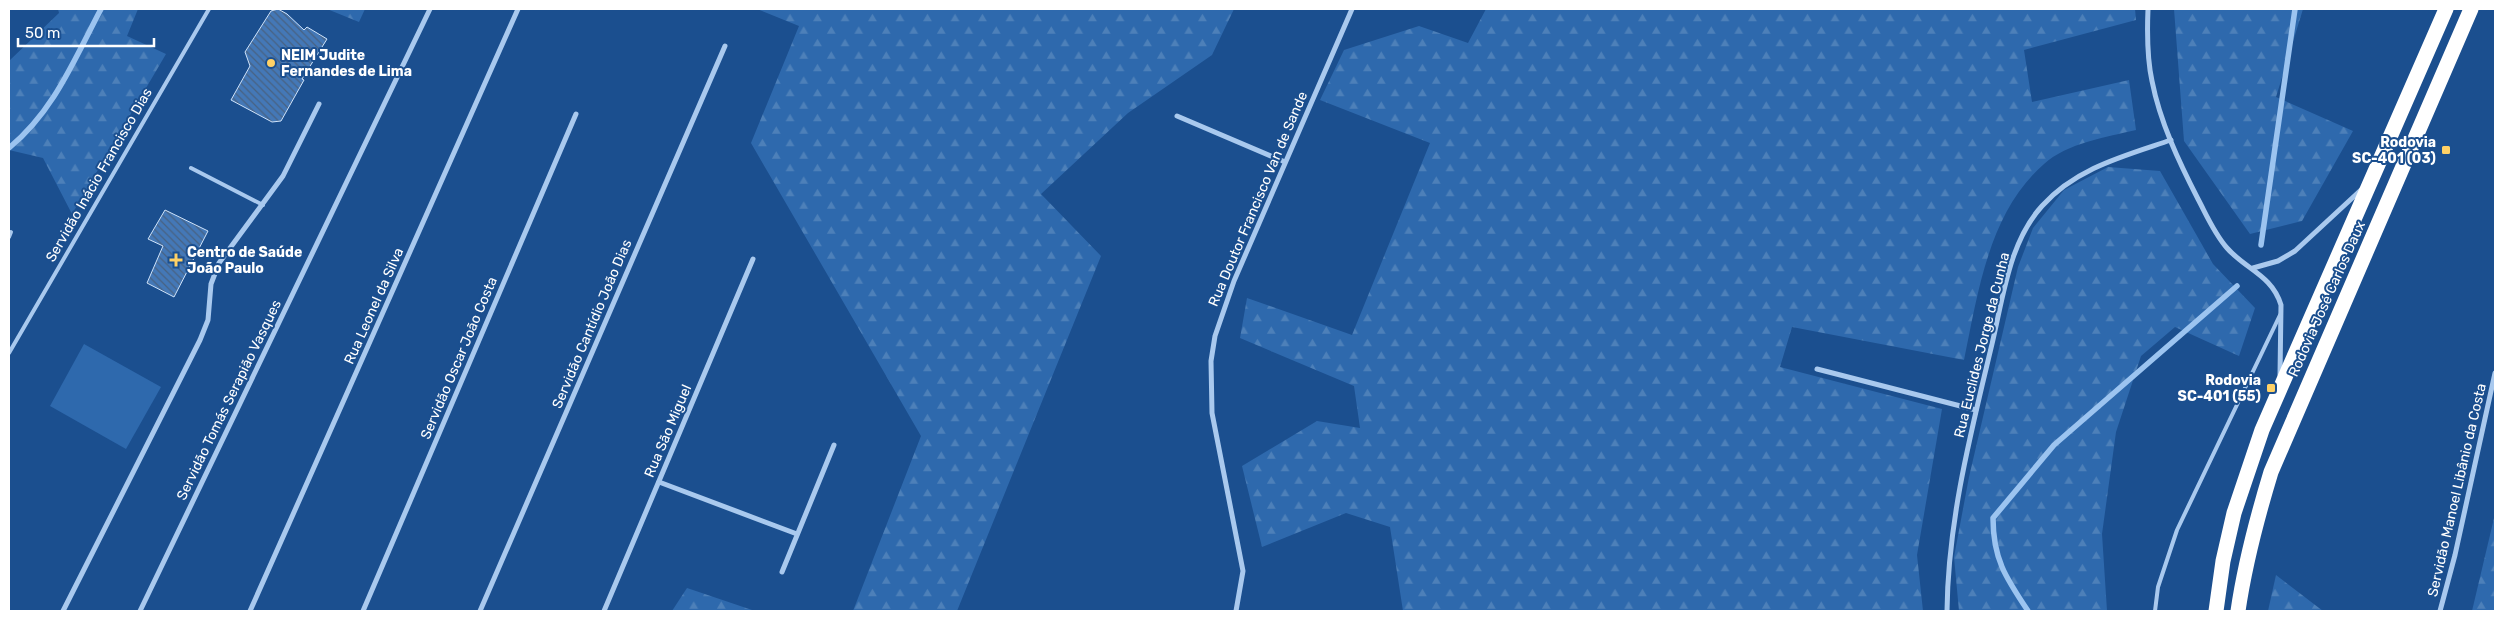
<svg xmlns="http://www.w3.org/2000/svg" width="2504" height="620" font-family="Rubik,sans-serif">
<defs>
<pattern id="forest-firs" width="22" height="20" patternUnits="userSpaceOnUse" patternTransform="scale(1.25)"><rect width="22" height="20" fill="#2e69ad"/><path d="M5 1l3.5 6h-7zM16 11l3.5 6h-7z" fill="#4d80b9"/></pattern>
<pattern id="building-back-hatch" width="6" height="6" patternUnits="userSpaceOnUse" patternTransform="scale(1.25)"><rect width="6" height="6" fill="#4478b7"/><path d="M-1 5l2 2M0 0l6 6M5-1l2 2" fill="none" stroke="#486282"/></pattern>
</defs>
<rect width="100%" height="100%" fill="#1b4f8f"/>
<g fill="url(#forest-firs)">
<path d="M 58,9 L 138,9 L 127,36 L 166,54 L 72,214 L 43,158 L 9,150 L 9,61 L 59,13 Z"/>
<path d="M 327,9 L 365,9 L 359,22 Z"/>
<path d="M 757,9 L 1234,9 L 1212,55 L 1128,113 L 1041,194 L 1101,256 L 957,611 L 853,611 L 921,436 L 751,143 L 799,26 Z"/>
<path d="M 1486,9 L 2135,9 L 2136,20 L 2024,50 L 2032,102 L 2129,80 L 2136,130 C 2107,137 2067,143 2044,164 C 1989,212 1978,292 1964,360 L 1792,327 L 1780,367 L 1942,409 L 1917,555 L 1923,611 L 1403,611 L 1390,527 L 1346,513 L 1262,547 L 1242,466 L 1317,421 L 1360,428 L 1354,386 L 1240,338 L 1247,298 L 1352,335 L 1430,143 L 1320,100 L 1344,50 L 1419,26 L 1468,43 Z"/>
<path d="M 2174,9 L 2303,9 L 2276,97 L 2353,131 L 2302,221 L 2250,234 L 2184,141 Z"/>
<path d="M 2108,167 L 2160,171 L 2213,264 L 2255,308 L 2239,356 L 2175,327 L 2141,356 L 2116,432 L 2102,534 L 2107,611 L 1959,611 L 1954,557 L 1969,477 L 2018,267 L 2033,228 L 2064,190 Z"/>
<path d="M 2495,514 L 2495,611 L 2472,611 Z"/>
<path d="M 2276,575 L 2323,611 L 2268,611 Z"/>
<path d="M 687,588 L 755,611 L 672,611 Z"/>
</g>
<path fill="#2e69ad" d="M 84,344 L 161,387 L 126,449 L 50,406 Z"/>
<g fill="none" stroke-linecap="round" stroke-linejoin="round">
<g stroke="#9cc4f0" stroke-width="5.5">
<path d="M 9,148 C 54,111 74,60 101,9"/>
<path d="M 2261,245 L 2295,9"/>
<path d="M 2028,611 C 2006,578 1993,559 1993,518 L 2054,445 L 2237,286"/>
</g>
</g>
<g fill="url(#building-back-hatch)" stroke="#cfe3fa">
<path d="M 278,9 L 287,14 L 304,30 L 307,27 L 327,39 L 302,79 L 304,80 L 281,121 L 272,122 L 231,100 L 250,66 L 245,52 L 271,11 Z"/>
<path d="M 165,210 L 208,231 L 174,297 L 147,283 L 163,246 L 148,239 Z"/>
</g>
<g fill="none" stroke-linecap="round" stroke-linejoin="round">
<g stroke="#a9c9ee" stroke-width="4">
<path d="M 191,168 L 263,205"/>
<path d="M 9,237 L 11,232"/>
<path d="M 9,353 L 209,9"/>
<path d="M 2155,611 L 2158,587 L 2177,530 L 2280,315"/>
</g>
<g stroke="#a9c9ee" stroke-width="5">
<path d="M 2148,9 C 2147,33 2147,58 2152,81 C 2160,122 2179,162 2198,199 C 2207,216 2214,233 2227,248 C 2245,269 2272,275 2281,305 L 2280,375"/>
<path d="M 1177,116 L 1285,162"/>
<path d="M 2253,268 L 2278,261 L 2295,251 L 2362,189"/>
<path d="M 1817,369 L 1976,410"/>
<path d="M 659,482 L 797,534"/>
<path d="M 782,572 L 834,445"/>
<path d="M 63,611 L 200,340 L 208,320 L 211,284 L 219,263 L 283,176 L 319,104"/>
<path d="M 140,611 L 430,9"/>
<path d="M 250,611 L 518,9"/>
<path d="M 363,611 L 576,114"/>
<path d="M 480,611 L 725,46"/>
<path d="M 604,611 L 753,259"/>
<path d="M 1236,611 L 1243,571 L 1212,413 L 1211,361 L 1215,336 L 1234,281 L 1352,9"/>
<path d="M 1947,611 C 1948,520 1971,432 1992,344 C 2003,298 2009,242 2042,206 C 2076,168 2124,156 2171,140"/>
<path d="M 2440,611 L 2455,555 L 2495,373"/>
</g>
<g stroke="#fff" stroke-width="15">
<path d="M 2216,611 L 2223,561 L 2234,513 L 2262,430 L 2446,9"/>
<path d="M 2238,611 C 2245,563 2257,518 2271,472 L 2471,9"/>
</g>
</g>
<g fill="#ffd166" stroke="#1b4f8f" stroke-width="2">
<circle cx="271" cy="63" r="5"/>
<rect x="2441" y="145" width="10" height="10" rx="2.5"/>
<path d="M173.5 252.5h5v5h5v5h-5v5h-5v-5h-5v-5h5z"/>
<rect x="2266" y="383" width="10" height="10" rx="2.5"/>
</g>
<g text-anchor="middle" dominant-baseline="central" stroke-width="4" stroke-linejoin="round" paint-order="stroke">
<g font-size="14" font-weight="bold" fill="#fff" stroke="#1b4f8f" text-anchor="start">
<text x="281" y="55">NEIM Judite<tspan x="281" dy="16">Fernandes de Lima</tspan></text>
<text x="2436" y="142" text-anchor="end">Rodovia<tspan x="2436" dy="16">SC-401 (03)</tspan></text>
<text x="187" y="252">Centro de Saúde<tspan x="187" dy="16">João Paulo</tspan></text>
<text x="2261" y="380" text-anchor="end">Rodovia<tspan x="2261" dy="16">SC-401 (55)</tspan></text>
</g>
<g font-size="14" fill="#fff" stroke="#1b4f8f">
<text transform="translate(99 175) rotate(-60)">Servidão Inácio Francisco Dias</text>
<text transform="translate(1258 199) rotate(-67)">Rua Doutor Francisco Van de Sande</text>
<text transform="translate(2327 299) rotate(-66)">Rodovia José Carlos Daux</text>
<text transform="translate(374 306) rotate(-66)">Rua Leonel da Silva</text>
<text transform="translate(592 324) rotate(-67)">Servidão Cantídio João Dias</text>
<text transform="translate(1982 345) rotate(-76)">Rua Euclides Jorge da Cunha</text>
<text transform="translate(459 358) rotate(-67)">Servidão Oscar João Costa</text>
<text transform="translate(229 400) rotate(-64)">Servidão Tomás Serapião Vasques</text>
<text transform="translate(668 431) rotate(-67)">Rua São Miguel</text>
<text transform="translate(2457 490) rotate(-77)">Servidão Manoel Libânio da Costa</text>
</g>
</g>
<rect width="2504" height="620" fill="none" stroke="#ffffff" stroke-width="20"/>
<path d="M18 38v8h136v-8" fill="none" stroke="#ffffff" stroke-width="2.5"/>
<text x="25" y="38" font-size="15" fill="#ffffff" stroke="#1b4f8f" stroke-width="4" paint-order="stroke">50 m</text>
</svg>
